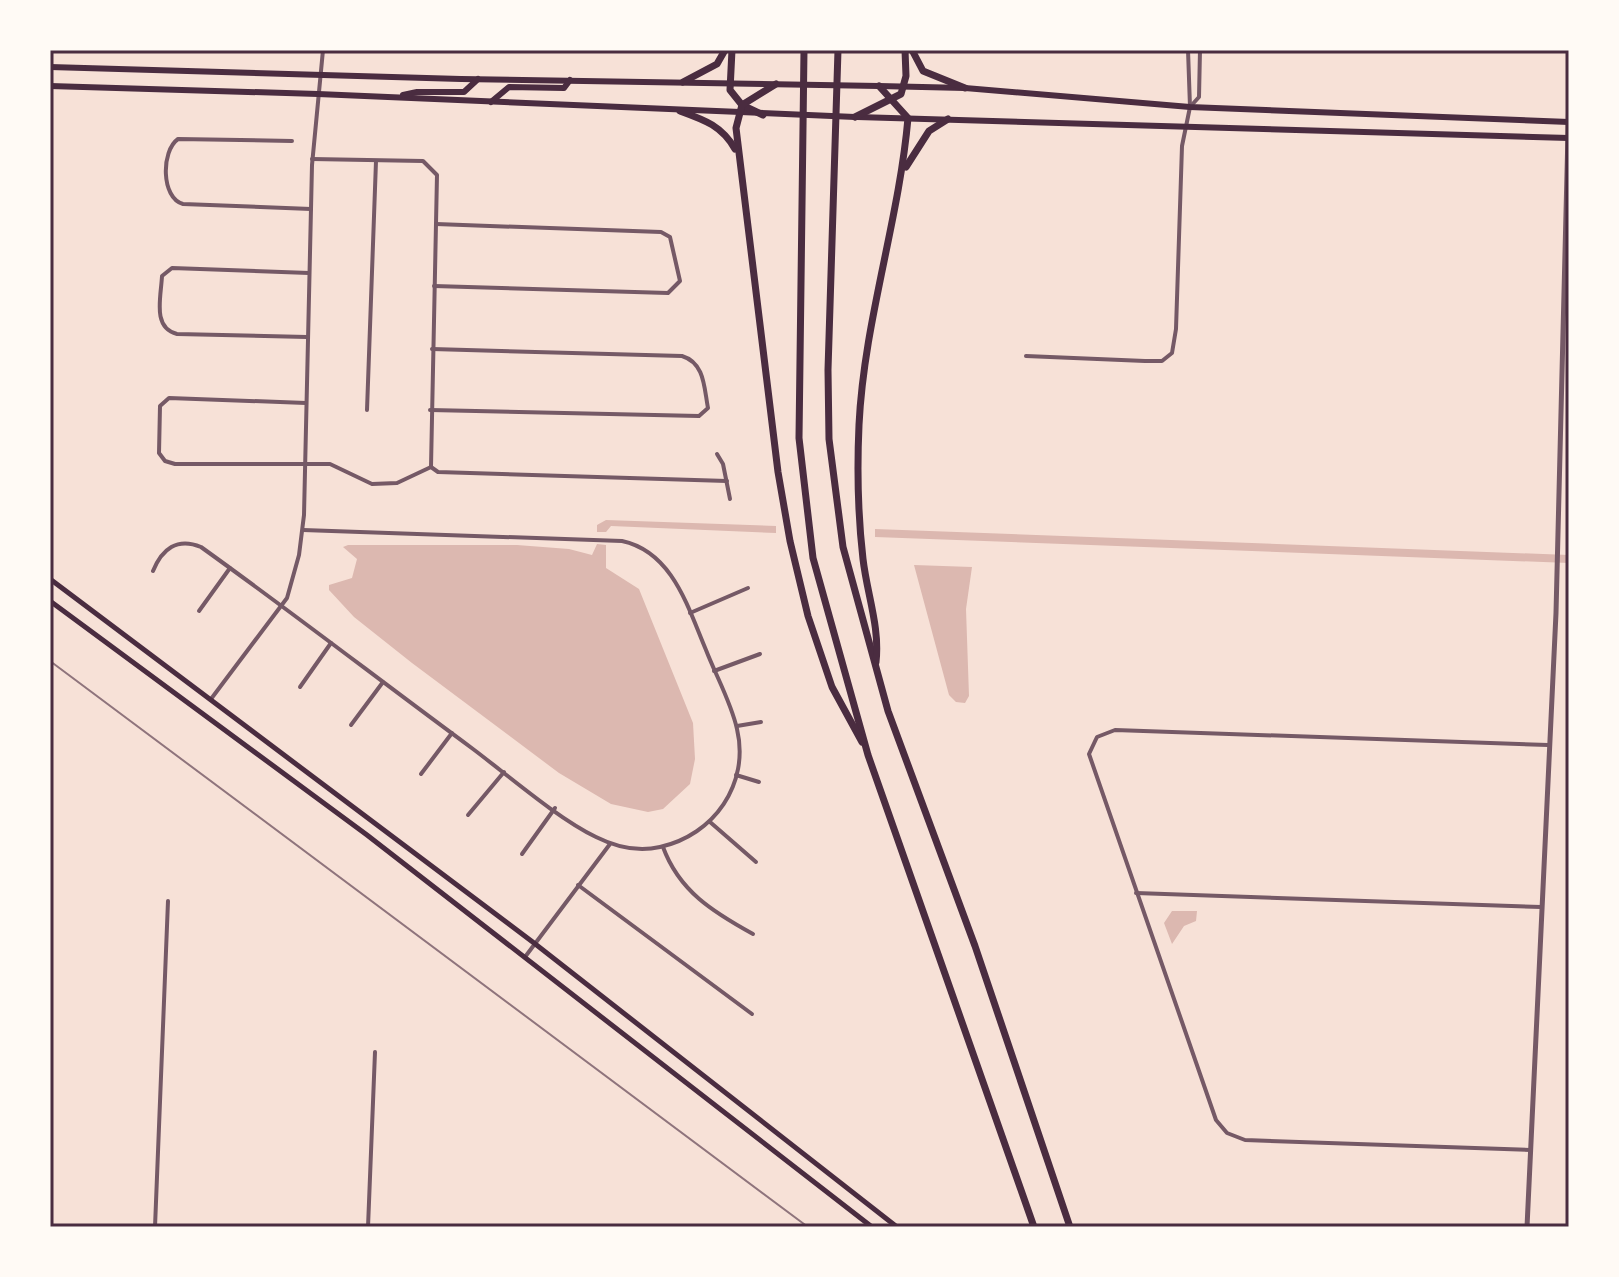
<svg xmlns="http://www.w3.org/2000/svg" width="1619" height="1277" font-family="Figtree,sans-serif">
<rect width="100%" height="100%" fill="#f7e1d7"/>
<g fill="#dcb8b0">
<path d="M 606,520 L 776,526 L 776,533 L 611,526 L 606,532 L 597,532 L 597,525 Z"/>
<path d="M 875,529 L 1569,555 L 1569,563 L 875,537 Z"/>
<path d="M 597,544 L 606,545 L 606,568 L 639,589 L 693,723 L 695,759 L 690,784 L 663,809 L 648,812 L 611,804 L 559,773 L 412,663 L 354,617 L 329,590 L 329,585 L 352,578 L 357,559 L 343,547 L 348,545 L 517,545 L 569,549 L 592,555 Z"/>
<path d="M 914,565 L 972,567 L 966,609 L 969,696 L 965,703 L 956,702 L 949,695 Z"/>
<path d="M 1172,911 L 1197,911 L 1196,921 L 1184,926 L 1172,944 L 1164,923 Z"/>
</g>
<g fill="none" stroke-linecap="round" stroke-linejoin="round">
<g stroke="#755966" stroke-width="4">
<path d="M 1190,107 L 1199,97 L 1200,50"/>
<path d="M 292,141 L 178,139 C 161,151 161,198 183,204 L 311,209"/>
<path d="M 312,159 L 423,161 L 437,175 L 431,467"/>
<path d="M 434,286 L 668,293 L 680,281 L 670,237 L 661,232 L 436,224"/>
<path d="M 307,337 L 177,334 C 152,328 161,297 162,276 L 172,268 L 309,273"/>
<path d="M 1026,356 L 1145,361 L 1162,361 L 1172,353 L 1176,329 L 1182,146 L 1190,107 L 1188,50"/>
<path d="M 306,403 L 169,398 L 160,406 L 159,453 L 165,461 L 175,464 L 330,464 L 372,484 L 397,483 L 431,467 L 438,472 L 727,481"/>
<path d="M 367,410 L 376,161"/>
<path d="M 430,410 L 699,416 L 708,408 C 704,388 705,363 682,356 L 432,349"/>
<path d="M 717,454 L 723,464 L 730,499"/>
<path d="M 153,571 C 162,549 177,537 201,547 C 293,613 382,682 473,749 C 509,776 557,818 596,837 C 616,847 639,852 660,847 C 714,835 750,784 737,729 C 731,702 716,676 706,650 C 688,608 673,552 622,541 L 303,530"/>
<path d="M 199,611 L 230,568"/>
<path d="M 690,613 L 748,588"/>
<path d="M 714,671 L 760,654"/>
<path d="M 300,687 L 331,643"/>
<path d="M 211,699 L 287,598 L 299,555 L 304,515 L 312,165 L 323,50"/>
<path d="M 351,725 L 383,682"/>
<path d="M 737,726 L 761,722"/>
<path d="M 421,774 L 452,733"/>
<path d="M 736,775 L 759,782"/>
<path d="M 468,815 L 504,772"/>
<path d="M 710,822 L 756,862"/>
<path d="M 663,847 C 679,891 713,912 753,934"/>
<path d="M 522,854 L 555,808"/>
<path d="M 578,885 L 752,1014"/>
<path d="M 1136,893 L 1541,907"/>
<path d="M 525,957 L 610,844"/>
<path d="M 1530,1150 L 1245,1140 L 1227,1133 L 1216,1120 L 1089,754 L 1097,737 L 1115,730 L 1548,745"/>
<path d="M 155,1227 L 168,901"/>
<path d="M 368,1227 L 375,1052"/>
</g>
<path stroke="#755966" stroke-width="5" d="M 1527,1227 L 1556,613 L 1569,93"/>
<g stroke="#4a2c40" stroke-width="5">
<path d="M 50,579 L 534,943 L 897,1227"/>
<path d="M 50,601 L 367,835 L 872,1227"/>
</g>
<g stroke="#4a2c40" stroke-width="6">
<path d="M 879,86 L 965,88 L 1190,107 L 1569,122"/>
<path d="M 857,117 L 1569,138"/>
</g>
<g stroke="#4a2c40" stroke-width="6">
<path d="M 50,67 L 461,79 L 879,86"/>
<path d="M 50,86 L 318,94 L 855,117"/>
<path d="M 403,95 L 417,92 L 464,92 L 478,79"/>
<path d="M 491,102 L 509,87 L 564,88 L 570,80"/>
</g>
<g stroke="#4a2c40" stroke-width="7">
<path d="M 732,50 L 730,90 L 742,105 L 763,115"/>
<path d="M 804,50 L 799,438 L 813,558 L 868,755 L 1034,1227"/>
<path d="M 838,50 L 828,370 L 829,439 L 843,547 L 888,711 L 975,946 L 1070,1227"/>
<path d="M 912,50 L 923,71 L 965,88"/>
<path d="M 683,82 L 717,64 L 725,50"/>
<path d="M 776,84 L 742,105 L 736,128 L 778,472 L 790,541 L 808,616 L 832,687 L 862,742"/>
<path d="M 680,111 C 705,120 722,126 735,149"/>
<path d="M 855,117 L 901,94 L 906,76 L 905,50"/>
<path d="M 906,167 L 929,131 L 948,119"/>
<path d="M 876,662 C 880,627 867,594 863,559 C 858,516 857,469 859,425 C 864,321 899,221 908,118 L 879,86"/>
</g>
<path stroke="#8f747c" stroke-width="2" d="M 50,661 L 808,1227"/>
</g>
<rect width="1619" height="1277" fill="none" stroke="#fffaf5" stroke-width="104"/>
<rect x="52" y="52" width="1515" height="1173" fill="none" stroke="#4a2c40" stroke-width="3"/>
</svg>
